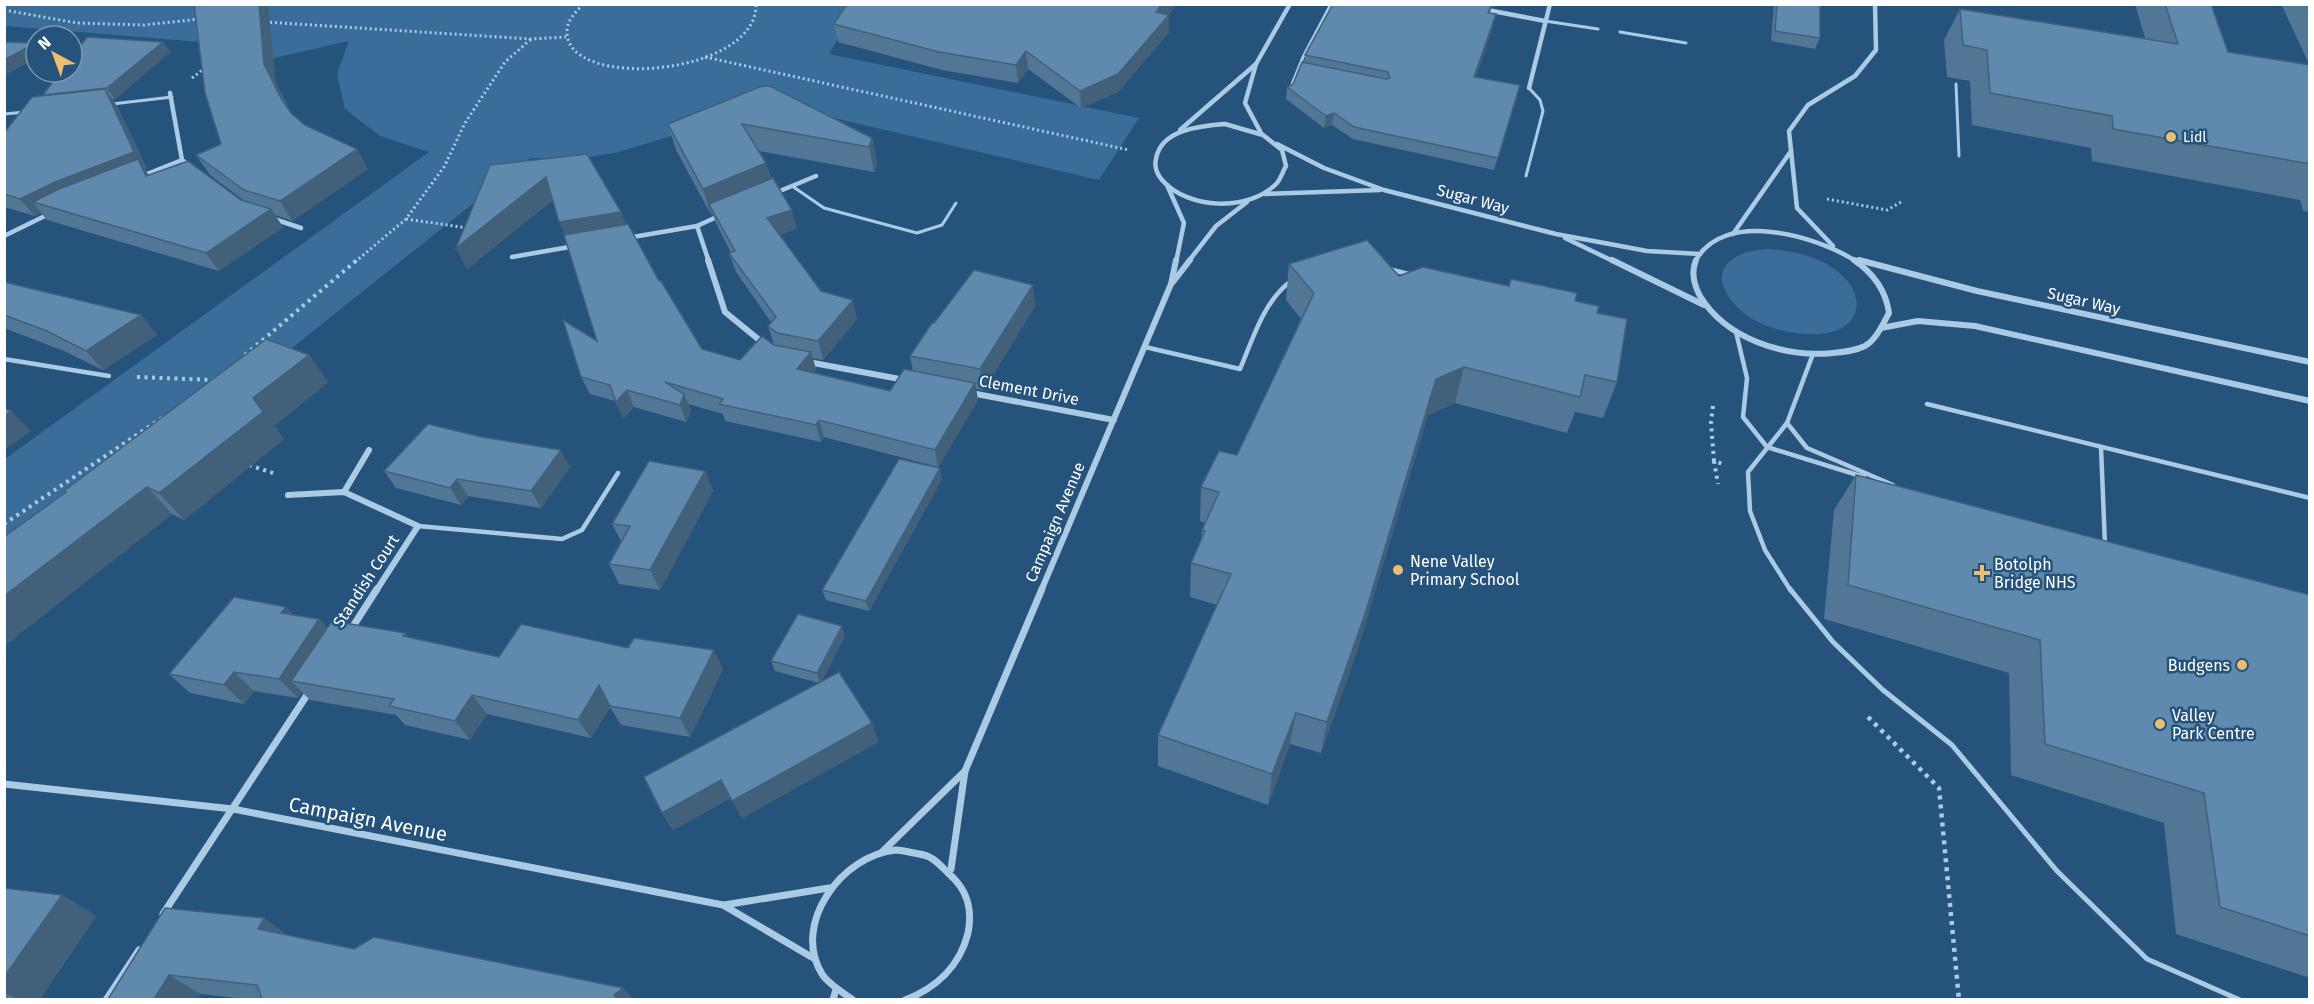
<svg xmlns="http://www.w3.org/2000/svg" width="2314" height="1004" font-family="'Fira Sans',sans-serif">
<rect width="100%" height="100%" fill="#26537c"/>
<g fill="#3a6d99">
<path d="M 5,5 L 850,5 L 848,22 L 829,54 L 1139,118 L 1099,180 L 761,101 L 688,131 L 615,153 L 580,158 L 530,158 L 5,577 L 5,459 L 429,152 L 380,136 L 345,109 L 337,74 L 349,41 L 239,66 L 238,45 L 5,26 Z"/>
<path d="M 1769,249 C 1792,251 1814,255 1833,268 C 1872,295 1861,335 1813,334 C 1793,334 1774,330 1756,321 C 1735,310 1705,277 1734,258 C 1744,251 1757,250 1769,249 Z"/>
</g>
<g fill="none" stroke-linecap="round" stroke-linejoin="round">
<g stroke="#abcae4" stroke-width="3" stroke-dasharray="2 3" stroke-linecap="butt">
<path d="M 583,4 C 576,12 567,20 567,31 C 565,92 758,76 756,4"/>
<path d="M 4,10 L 77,23 L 144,25 L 200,19"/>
<path d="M 265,22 L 531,39 L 566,37"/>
<path d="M 705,57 L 1129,150"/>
<path d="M 192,78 L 205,68"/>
<path d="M 1827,199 L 1887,210 L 1903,201"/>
<path d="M 406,219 L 468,228"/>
<path d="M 355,262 L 406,219 L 444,167 L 465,123 L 505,62 L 531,39"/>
</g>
<g stroke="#abcae4" stroke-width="4" stroke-dasharray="3 4.5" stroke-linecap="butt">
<path d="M 245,355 L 357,260"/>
<path d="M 137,377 L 213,380"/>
<path d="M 1713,406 L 1711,422 L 1714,461 L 1723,464"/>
<path d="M 1714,461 L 1718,484"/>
<path d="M 249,465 L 273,473"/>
<path d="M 4,524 L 165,416"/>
</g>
<path stroke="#abcae4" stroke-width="4.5" stroke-dasharray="4 5" stroke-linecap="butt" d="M 1868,717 L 1939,788 L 1959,1000"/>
<g stroke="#abcae4" stroke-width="3">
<path d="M 1545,21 L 1598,29"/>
<path d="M 1620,32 L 1686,43"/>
<path d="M 1956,84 L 1959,156"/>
<path d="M 1290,89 L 1303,57 L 1331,4"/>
<path d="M 112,104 L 172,97"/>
<path d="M 4,114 L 26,112"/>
<path d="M 1526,176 L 1543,111 L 1540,100 L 1529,88"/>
<path d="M 792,186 L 824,208 L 917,233 L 942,225 L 956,203"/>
</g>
<g stroke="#abcae4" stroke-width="4.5">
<path d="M 1389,269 L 1412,275"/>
<path d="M 1736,332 L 1747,378 L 1743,417 L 1767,447 L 1864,477"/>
<path d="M 1145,347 L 1240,369 C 1253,339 1263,302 1291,281"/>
<path d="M 4,359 L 109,376"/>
<path d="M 1927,404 L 2310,498"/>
<path d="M 1787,423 L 1807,448 L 1893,485"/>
<path d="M 2101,447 L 2105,545"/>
<path d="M 418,526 L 562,539 L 582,530 L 618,473"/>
<path d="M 1791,591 L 1765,550 L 1750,511 L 1748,472 L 1787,423 L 1813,354"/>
</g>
<path stroke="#abcae4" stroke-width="5" d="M 1790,589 L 1833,642 L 1883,690 L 1952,745 L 2057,871 L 2147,959 L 2240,1000"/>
<g stroke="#abcae4" stroke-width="4.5">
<path d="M 1471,4 L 1482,9 L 1545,21"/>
<path d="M 1529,88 L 1550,4"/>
<path d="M 170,93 L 182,160"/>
<path d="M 1225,124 L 1263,135 L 1282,150 L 1286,166 C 1283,171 1281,178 1277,183 C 1250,212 1188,210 1162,180 C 1157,174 1154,167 1156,159 C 1161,129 1201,126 1225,124 Z"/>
<path d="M 1180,130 L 1256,64"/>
<path d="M 1261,133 L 1245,103 L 1256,64 L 1290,4"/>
<path d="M 1277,144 L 1324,168 L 1384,190 L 1556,234 L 1647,251 L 1700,254"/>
<path d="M 142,176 L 182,160 L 190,166"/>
<path d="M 1167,185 L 1184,223 L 1176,262"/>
<path d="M 775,193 L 816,176"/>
<path d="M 1265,194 L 1380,190"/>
<path d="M 271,218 L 301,228"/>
<path d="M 697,226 L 709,262"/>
<path d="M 1733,234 L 1791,151"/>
<path d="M 4,236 L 49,214"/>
<path d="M 627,238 L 697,226 L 721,215"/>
<path d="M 1565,238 L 1615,262"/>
<path d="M 1833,246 L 1797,208 L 1789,131 L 1808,105 L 1855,76 L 1876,50 L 1875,4"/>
<path d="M 512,257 L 575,246"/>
<path d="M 1857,260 L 1865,262"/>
<path d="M 1188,262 L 1216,226 L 1247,202"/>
<path d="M 1695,262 C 1722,208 1818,236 1857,262"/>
</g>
<g stroke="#abcae4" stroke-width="6">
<path d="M 708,260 L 725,312 L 764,344"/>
<path d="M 1612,260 L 1704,305"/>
<path d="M 1696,260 C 1691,272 1694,285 1700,296 C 1726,339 1785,358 1833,353 C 1844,352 1855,351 1865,346 C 1876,340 1883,324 1889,313 C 1886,291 1873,273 1854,260"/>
<path d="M 1859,260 L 1977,291 L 2310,362"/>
<path d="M 1173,282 L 1190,260"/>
<path d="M 1881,328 L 1918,321 L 1975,326 L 2310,401"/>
<path d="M 808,362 L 905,380"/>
<path d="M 971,393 L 1114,420"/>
<path d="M 344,492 L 369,450"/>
<path d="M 288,495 L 344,492 L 418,526 L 376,591"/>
<path d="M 1041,591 L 1171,284 L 1176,260"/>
</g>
<g stroke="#abcae4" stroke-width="7">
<path d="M 350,631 L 377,589"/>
<path d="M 4,784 L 233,809 L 723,905 L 815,959"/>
<path d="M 882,852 L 965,771"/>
<path d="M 951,869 L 965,771 L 1042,589"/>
<path d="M 724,905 L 829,888"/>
<path d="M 163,914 L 309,692"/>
<path d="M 106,1000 L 139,950"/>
<path d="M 833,1000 L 836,989"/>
<path d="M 853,1000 C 844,993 828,984 822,974 C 791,924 842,855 896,850 C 901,850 908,852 914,853 C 919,854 927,855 931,858 C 937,861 943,868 948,873 C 967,889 973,908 968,933 C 960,966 936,988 905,1000"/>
</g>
</g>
<g fill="#527695">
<path d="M 847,4 L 1177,4 L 1168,15 L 1169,32 L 1118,92 L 1081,108 L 1028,69 L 1018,83 L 942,70 L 838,42 L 834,24 Z"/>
<path d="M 1333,4 L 1496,4 L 1494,7 L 1492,6 L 1490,13 L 1493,26 L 1476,77 L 1520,85 L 1494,170 L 1353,139 L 1332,125 L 1324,128 L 1286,99 L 1287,87 L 1293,84 L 1304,63 L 1305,55 Z"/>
<path d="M 1774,4 L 1820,4 L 1820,38 L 1815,49 L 1771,41 Z"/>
<path d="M 2135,4 L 2211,4 L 2228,52 L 2309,64 L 2281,4 L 2310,4 L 2310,212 L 2303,211 L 2300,200 L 2092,161 L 2091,148 L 1972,125 L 1970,81 L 1947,77 L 1944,40 L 1960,9 L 2145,38 Z"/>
<path d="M 163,42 L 170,52 L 115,99 L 112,99 L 117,106 L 147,169 L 145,170 L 149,175 L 246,202 L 210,175 L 196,155 L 221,144 L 276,83 L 291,113 L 305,125 L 368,169 L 292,221 L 275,215 L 283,227 L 219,271 L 47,220 L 41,213 L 35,216 L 4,207 L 4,133 Z"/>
<path d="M 762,86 L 872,138 L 877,164 L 874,172 L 759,151 L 766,163 L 771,179 L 797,229 L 779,235 L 821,291 L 857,319 L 823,360 L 812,358 L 816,369 L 813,372 L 890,391 L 913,371 L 910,356 L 934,323 L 1035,306 L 984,390 L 976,389 L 978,400 L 938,467 L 824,437 L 821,442 L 725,421 L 723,414 L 688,404 L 691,411 L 686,422 L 634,407 L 623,418 L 615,401 L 590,394 L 581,377 L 597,341 L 565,234 L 553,200 L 467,269 L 456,248 L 490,165 L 626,224 L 659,281 L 702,349 L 740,360 L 774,345 L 768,326 L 771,322 L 736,272 L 729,253 L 731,253 L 716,223 L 713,215 L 711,215 L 676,150 L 668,124 Z"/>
<path d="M 1289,264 L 1399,276 L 1575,301 L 1597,313 L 1617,382 L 1603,418 L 1575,412 L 1567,433 L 1455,403 L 1428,415 L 1358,648 L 1321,753 L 1290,744 L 1268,805 L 1158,766 L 1158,735 L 1217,605 L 1190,597 L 1191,563 L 1201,540 L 1202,530 L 1205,523 L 1200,521 L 1201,487 L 1237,455 L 1301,319 L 1286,300 Z"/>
<path d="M 4,282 L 141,315 L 157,335 L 103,370 L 64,351 L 4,328 Z"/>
<path d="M 309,355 L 328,382 L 274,426 L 284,439 L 184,520 L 172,514 L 4,646 L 4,537 Z"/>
<path d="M 570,467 L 541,508 L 468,496 L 461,505 L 396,488 L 384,471 Z"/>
<path d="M 705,471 L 713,491 L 660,590 L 619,584 L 609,564 L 621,541 L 612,524 Z"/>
<path d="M 1856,475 L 2310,595 L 2310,978 L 2176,934 L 2164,823 L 2011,775 L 2009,673 L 1824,619 L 1834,510 Z"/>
<path d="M 942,479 L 869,611 L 826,600 L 822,590 Z"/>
<path d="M 286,607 L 293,615 L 319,619 L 327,628 L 405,633 L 408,637 L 499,657 L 723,669 L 690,737 L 621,725 L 610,707 L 591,738 L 487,714 L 470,740 L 405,725 L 396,715 L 310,700 L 302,692 L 298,698 L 254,691 L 244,704 L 190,693 L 169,674 Z"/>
<path d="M 845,636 L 821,682 L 872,723 L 878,742 L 742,818 L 731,798 L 673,830 L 662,813 L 819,683 L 775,671 L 771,661 Z"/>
<path d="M 4,888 L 62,895 L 96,916 L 40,999 L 4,999 Z"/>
<path d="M 264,918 L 287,935 L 354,949 L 623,988 L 633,999 L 245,999 L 201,994 L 108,999 Z"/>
</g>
<g fill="#426079">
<path d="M 259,4 L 268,4 L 276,83 L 292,117 L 281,98 L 264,64 Z"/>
<path d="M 1162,4 L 1177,4 L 1156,29 L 1156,12 Z"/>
<path d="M 1496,14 L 1493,26 L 1472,89 L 1474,77 Z"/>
<path d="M 1169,15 L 1169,32 L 1118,92 L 1081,108 L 1080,91 Z"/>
<path d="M 163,42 L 170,52 L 115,99 L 107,88 Z"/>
<path d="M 36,43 L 36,58 L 4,76 L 4,60 Z"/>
<path d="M 1026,51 L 1028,69 L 1018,83 L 1016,65 Z"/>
<path d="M 1520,85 L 1517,98 L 1494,170 L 1498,158 Z"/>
<path d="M 105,89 L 117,106 L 147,169 L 145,170 L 150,177 L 33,202 L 41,213 L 35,216 L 20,199 Z"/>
<path d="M 1334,113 L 1332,125 L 1324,128 L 1326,116 Z"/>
<path d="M 872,138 L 877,164 L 874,172 L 869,147 Z"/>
<path d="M 357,149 L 368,169 L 292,221 L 280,201 Z"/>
<path d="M 766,163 L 773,189 L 709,204 L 713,215 L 711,215 L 703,189 Z"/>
<path d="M 546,177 L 555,198 L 467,269 L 456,248 Z"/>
<path d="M 271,209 L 283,227 L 219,271 L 206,253 Z"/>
<path d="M 792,210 L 797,229 L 772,237 L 767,218 Z"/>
<path d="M 621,212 L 630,233 L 569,243 L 559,222 Z"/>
<path d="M 1033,285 L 1035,306 L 984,390 L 980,369 Z"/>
<path d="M 853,300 L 857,319 L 823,360 L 818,341 Z"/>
<path d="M 141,315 L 157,335 L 103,370 L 86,351 Z"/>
<path d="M 811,352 L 816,369 L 802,385 L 797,369 Z"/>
<path d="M 309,355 L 328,382 L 274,426 L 284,439 L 184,520 L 159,493 L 253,398 Z"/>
<path d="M 1464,367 L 1455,403 L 1428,415 L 1358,648 L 1321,753 L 1327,722 L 1436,379 Z"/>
<path d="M 975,383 L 978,400 L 938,467 L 935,450 Z"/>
<path d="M 627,390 L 634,407 L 623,418 L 616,402 Z"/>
<path d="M 684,394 L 691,411 L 686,422 L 680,405 Z"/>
<path d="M 11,411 L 31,431 L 4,450 L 4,416 Z"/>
<path d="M 819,420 L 824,437 L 821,442 L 816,425 Z"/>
<path d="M 561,450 L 570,467 L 541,508 L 531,491 Z"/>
<path d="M 940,468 L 942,479 L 869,611 L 866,601 Z"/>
<path d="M 705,471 L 713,491 L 660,590 L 650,570 Z"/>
<path d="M 457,479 L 468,496 L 461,505 L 450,488 Z"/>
<path d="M 147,487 L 172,514 L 4,646 L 4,596 Z"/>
<path d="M 286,607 L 304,626 L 281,613 Z"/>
<path d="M 319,619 L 337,639 L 291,681 L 302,692 L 298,698 L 279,679 Z"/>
<path d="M 842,626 L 845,636 L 820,683 L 817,673 Z"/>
<path d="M 714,650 L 723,669 L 690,737 L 680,718 Z"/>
<path d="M 234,672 L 254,691 L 244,704 L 224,685 Z"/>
<path d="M 599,685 L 611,704 L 591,738 L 578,720 Z"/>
<path d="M 472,695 L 487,714 L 470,740 L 455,721 Z"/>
<path d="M 1296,713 L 1290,744 L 1268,805 L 1272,774 Z"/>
<path d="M 872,723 L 878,742 L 742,818 L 732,801 Z"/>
<path d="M 721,780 L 731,798 L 673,830 L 662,813 Z"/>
<path d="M 62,895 L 96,916 L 40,999 L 18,999 L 4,993 L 4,977 Z"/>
<path d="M 264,918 L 292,939 L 258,929 Z"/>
<path d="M 169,975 L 201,994 L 198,999 L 154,999 Z"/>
<path d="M 623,988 L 633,999 L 616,999 L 614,995 Z"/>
</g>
<g fill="#5f89ad" stroke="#426079" stroke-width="1.5">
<path d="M 194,4 L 259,4 L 264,64 L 281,98 L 291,113 L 305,125 L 357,149 L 280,201 L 244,190 L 196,155 L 221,144 L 205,93 Z"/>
<path d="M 847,4 L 1162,4 L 1156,12 L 1169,15 L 1118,74 L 1080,91 L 1026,51 L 1016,65 L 939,52 L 834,24 Z"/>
<path d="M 1333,4 L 1492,4 L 1488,13 L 1496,14 L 1474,77 L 1520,85 L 1498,158 L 1354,127 L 1334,113 L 1326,116 L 1287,87 L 1293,84 L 1302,62 L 1386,79 L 1390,78 L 1388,72 L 1305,55 Z"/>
<path d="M 1777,4 L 1820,4 L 1820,38 L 1775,31 Z"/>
<path d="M 2165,4 L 2211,4 L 2228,52 L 2310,65 L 2310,164 L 2113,129 L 2112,116 L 1990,93 L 1987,50 L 1963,45 L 1960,9 L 2178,44 Z"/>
<path d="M 87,37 L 163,42 L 107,88 L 43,95 L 60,72 L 72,72 L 72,57 Z"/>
<path d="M 4,42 L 36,43 L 4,60 Z"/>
<path d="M 762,86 L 770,86 L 872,138 L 869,147 L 742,124 L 766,163 L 703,189 L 668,124 Z"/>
<path d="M 105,89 L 134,152 L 55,182 L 20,199 L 4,194 L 4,133 L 32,97 Z"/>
<path d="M 587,154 L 621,212 L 559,222 L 546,177 L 456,248 L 490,165 Z"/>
<path d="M 138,159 L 146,176 L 188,161 L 241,200 L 271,209 L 206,253 L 33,202 L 59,189 Z"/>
<path d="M 773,178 L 792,210 L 767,218 L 821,291 L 853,300 L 818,341 L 777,333 L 768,326 L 776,317 L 729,253 L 735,251 L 709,204 Z"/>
<path d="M 628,224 L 659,281 L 661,281 L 702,349 L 740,360 L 762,336 L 774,345 L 811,352 L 797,369 L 890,391 L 904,369 L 975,383 L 935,450 L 819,420 L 816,425 L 719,404 L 723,399 L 665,382 L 684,394 L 680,405 L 627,390 L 616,402 L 610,385 L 581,377 L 563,320 L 597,341 L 564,235 Z"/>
<path d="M 1367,240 L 1399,276 L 1423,267 L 1509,286 L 1511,279 L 1577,293 L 1575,301 L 1599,306 L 1597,313 L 1627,319 L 1617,382 L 1585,375 L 1580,397 L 1464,367 L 1436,379 L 1365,614 L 1327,722 L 1296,713 L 1272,774 L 1158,735 L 1231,574 L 1191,563 L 1205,531 L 1202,530 L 1219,492 L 1201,487 L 1219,451 L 1237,455 L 1314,293 L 1289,264 Z"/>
<path d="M 974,270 L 1033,285 L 980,369 L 910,356 L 932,323 L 934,323 Z"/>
<path d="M 4,282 L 141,315 L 86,351 L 47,331 L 4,315 Z"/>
<path d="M 266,339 L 309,355 L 253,398 L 263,412 L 159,493 L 147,487 L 4,596 L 4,537 L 66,492 L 64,491 Z"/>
<path d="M 4,408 L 11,411 L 4,416 Z"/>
<path d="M 428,424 L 482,437 L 561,450 L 531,491 L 457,479 L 450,488 L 384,471 Z"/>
<path d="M 899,459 L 940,468 L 866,601 L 822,590 Z"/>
<path d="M 649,461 L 705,471 L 650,570 L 609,564 L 630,526 L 612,524 Z"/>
<path d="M 1856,475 L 2310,595 L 2310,936 L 2220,907 L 2204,793 L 2045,744 L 2040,640 L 1848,585 Z"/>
<path d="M 234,597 L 286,607 L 281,613 L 319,619 L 279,679 L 234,672 L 224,685 L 169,674 Z"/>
<path d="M 798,614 L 842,626 L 817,673 L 771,661 Z"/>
<path d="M 332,621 L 405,633 L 403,636 L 499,657 L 521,624 L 628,648 L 634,638 L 714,650 L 680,718 L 610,706 L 599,685 L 578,720 L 472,695 L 455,721 L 389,706 L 394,699 L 291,681 Z"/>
<path d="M 839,672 L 872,723 L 732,801 L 721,780 L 662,813 L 644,777 Z"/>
<path d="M 4,888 L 62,895 L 4,977 Z"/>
<path d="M 165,908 L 264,918 L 258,929 L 354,949 L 374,937 L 623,988 L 614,995 L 616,999 L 262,999 L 257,985 L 169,975 L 154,999 L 108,999 Z"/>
</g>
<g fill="#edbe71" stroke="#26537c" stroke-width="2">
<circle cx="2171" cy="137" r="6"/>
<circle cx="1398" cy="570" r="6"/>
<path d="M1979 564h6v6h6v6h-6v6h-6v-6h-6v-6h6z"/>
<circle cx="2242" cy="665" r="6"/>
<circle cx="2160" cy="724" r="6"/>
</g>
<g text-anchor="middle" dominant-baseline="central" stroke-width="5" stroke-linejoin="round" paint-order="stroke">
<g font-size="14" fill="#fff" stroke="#26537c" text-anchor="start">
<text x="2183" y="137">Lidl</text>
</g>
<g font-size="16" fill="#fff" stroke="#26537c">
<text transform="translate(1473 199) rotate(15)">Sugar Way</text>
<text transform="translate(2084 301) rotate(13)">Sugar Way</text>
<text transform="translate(1029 390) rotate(11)">Clement Drive</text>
<text transform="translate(1055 522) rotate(-67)">Campaign Avenue</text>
<text transform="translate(366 581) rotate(-57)">Standish Court</text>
</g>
<g font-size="16" fill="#fff" stroke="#26537c" text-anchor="start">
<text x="1410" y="561">Nene Valley<tspan x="1410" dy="18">Primary School</tspan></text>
<text x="1994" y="564">Botolph<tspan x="1994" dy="18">Bridge NHS</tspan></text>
<text x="2230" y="665" text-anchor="end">Budgens</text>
<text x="2172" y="715">Valley<tspan x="2172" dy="18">Park Centre</tspan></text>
</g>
<g font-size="20" fill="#fff" stroke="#26537c">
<text transform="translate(368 819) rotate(11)">Campaign Avenue</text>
</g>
</g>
<rect width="2314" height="1004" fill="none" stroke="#ffffff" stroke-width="12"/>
<g transform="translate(54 54) rotate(319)"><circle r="28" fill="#26537c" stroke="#7d98b0" stroke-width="1.5"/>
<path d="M0-4.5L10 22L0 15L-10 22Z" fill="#edbe71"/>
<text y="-9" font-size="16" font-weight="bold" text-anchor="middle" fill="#ffffff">N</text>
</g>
</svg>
